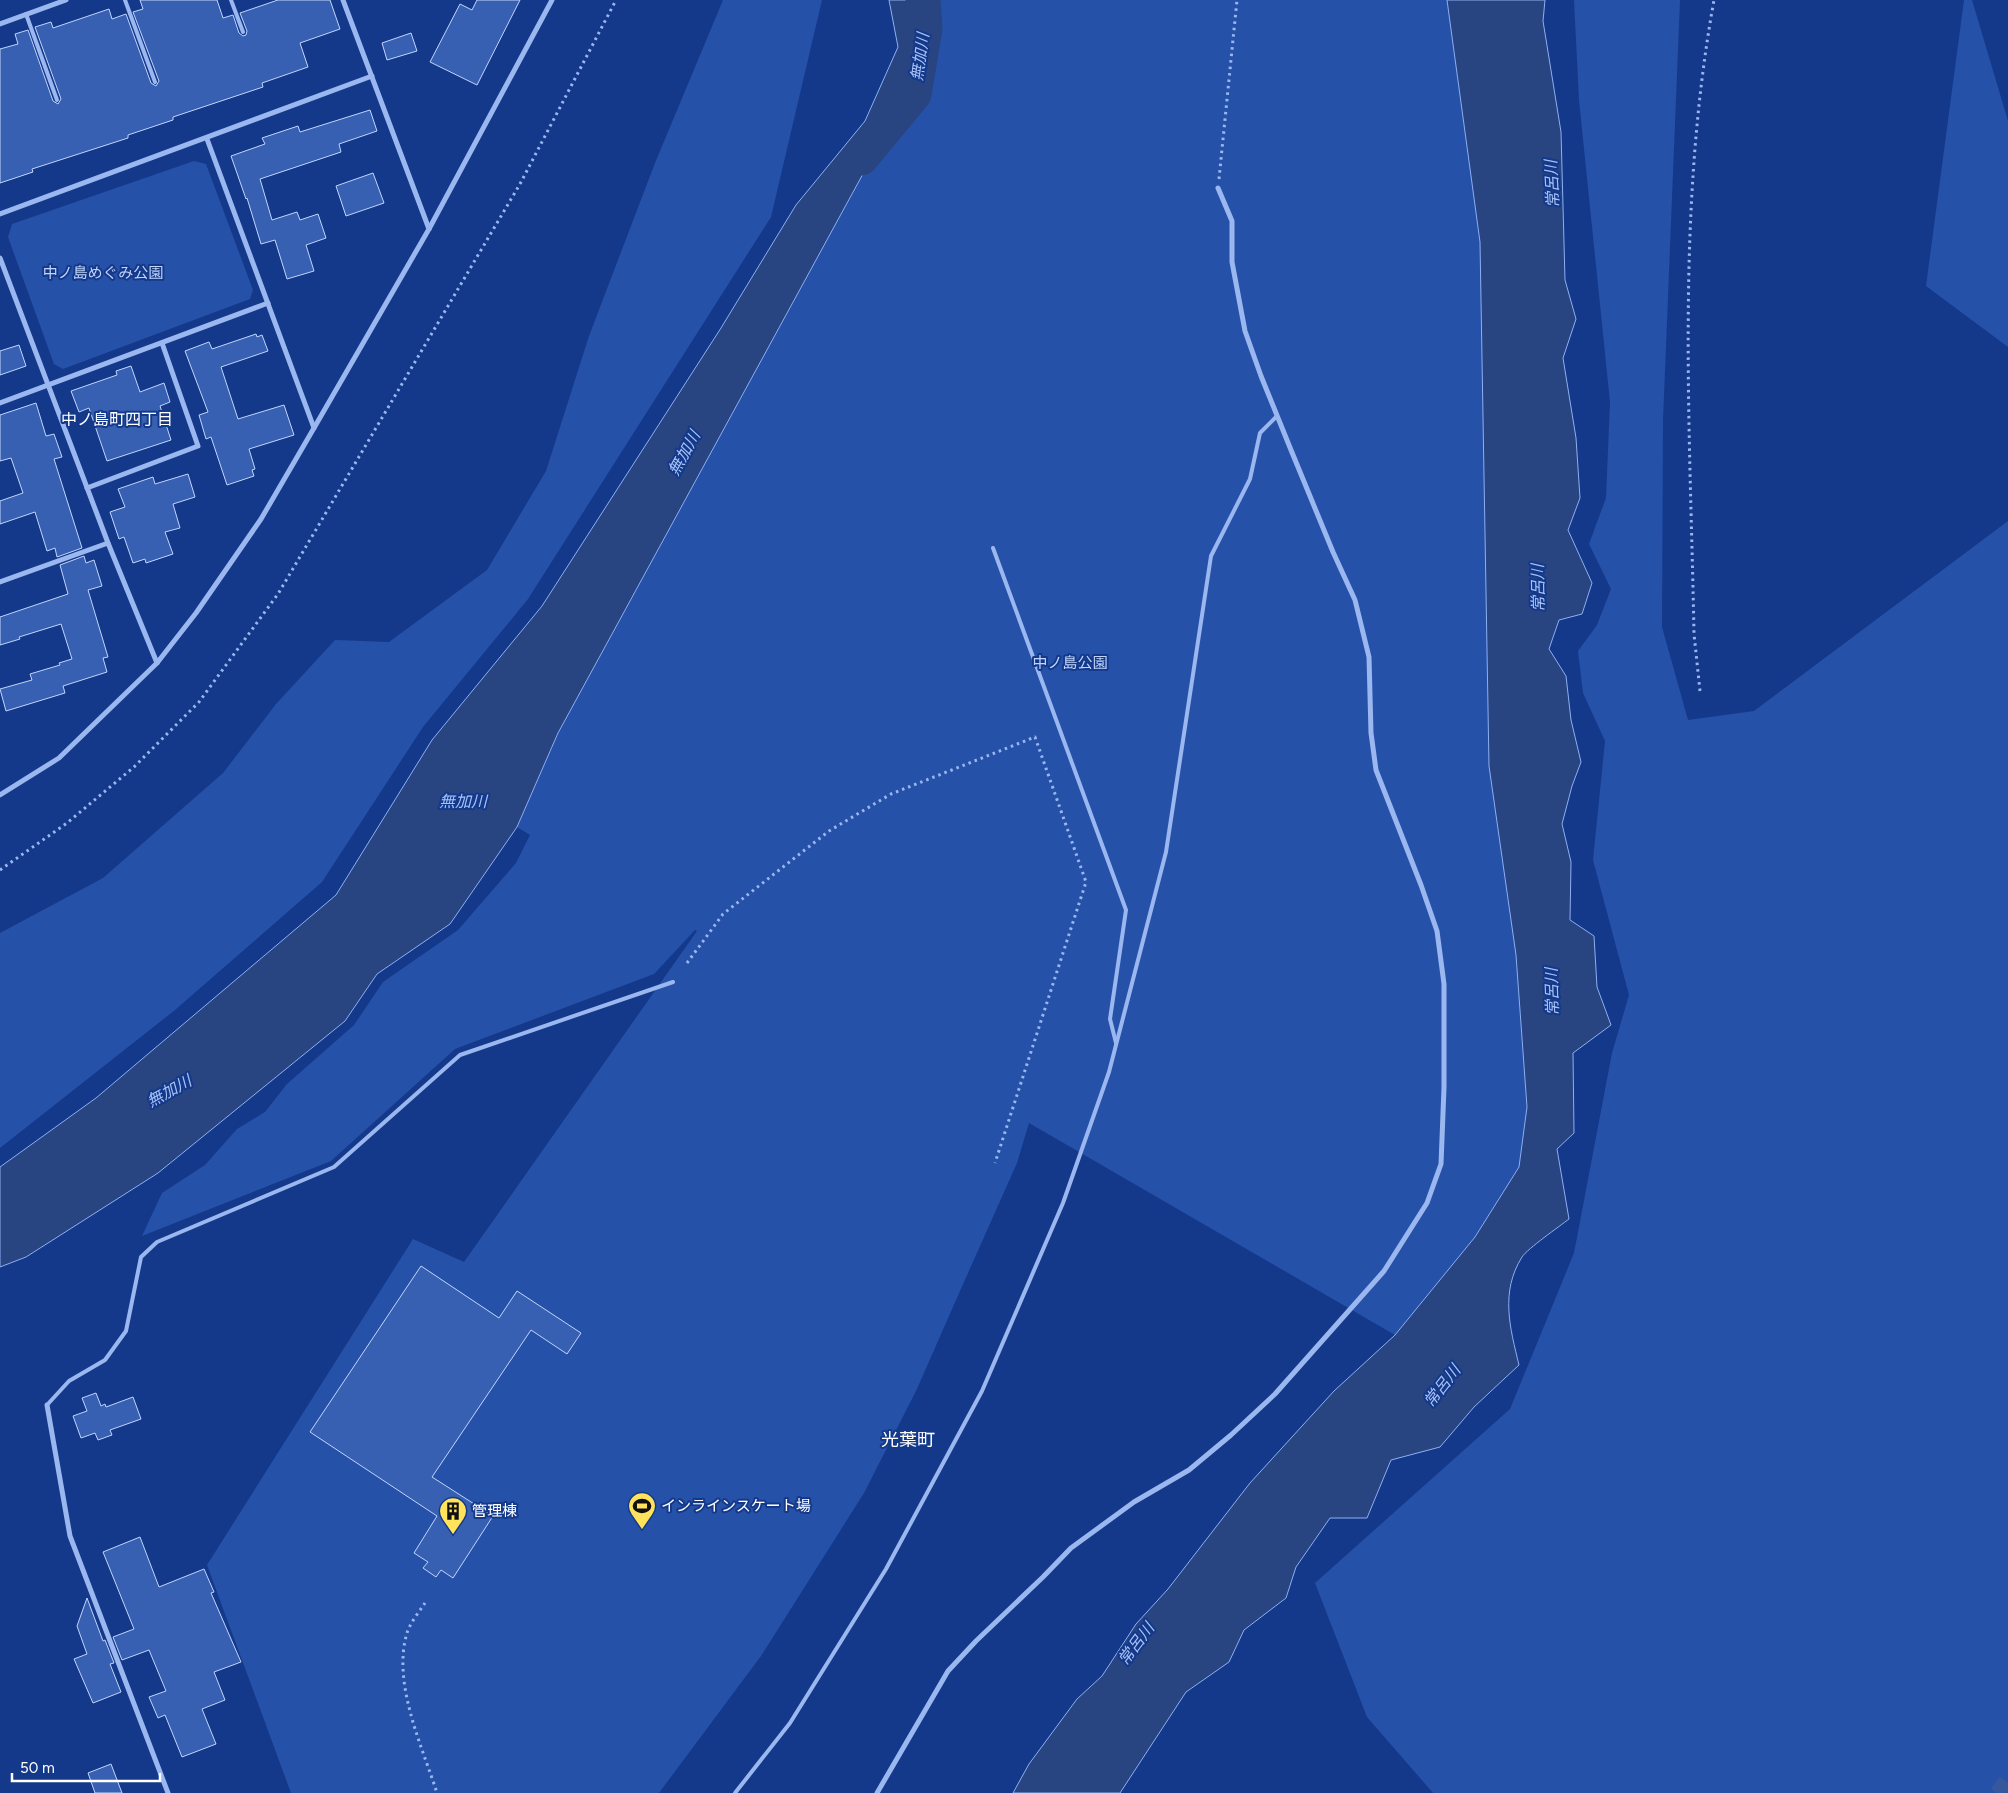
<svg xmlns="http://www.w3.org/2000/svg" width="2008" height="1793" font-family="Figtree,'Noto Sans JP',sans-serif">
<rect width="100%" height="100%" fill="#14398a"/>
<g fill="#2651a9">
<path d="M 723,0 L 822,0 L 771,217 L 528,599 L 423,727 L 322,882 L 175,1010 L 0,1148 L 0,933 L 103,878 L 223,773 L 276,704 L 335,640 L 389,642 L 487,570 L 546,471 L 589,336 L 655,163 Z"/>
<path d="M 925,0 L 1447,0 L 1480,242 L 1516,955 L 1527,1107 L 1519,1167 L 1475,1237 L 1395,1335 L 1029,1123 L 1017,1163 L 960,1291 L 916,1391 L 864,1493 L 761,1656 L 659,1793 L 291,1793 L 207,1565 L 413,1239 L 464,1262 L 697,931 L 695,930 L 654,974 L 455,1049 L 331,1161 L 142,1236 L 162,1193 L 205,1165 L 237,1129 L 265,1112 L 287,1084 L 354,1025 L 383,982 L 458,930 L 516,863 L 530,835 L 517,827 L 558,733 L 900,106 Z"/>
<path d="M 1574,0 L 1680,0 L 1663,420 L 1662,627 L 1688,720 L 1754,711 L 2008,521 L 2008,1793 L 1433,1793 L 1367,1717 L 1315,1583 L 1510,1409 L 1574,1253 L 1612,1053 L 1629,995 L 1593,860 L 1605,741 L 1583,693 L 1578,651 L 1597,625 L 1611,589 L 1589,544 L 1606,498 L 1610,402 L 1579,100 Z"/>
<path d="M 1964,0 L 1972,0 L 2008,121 L 2008,347 L 1926,286 Z"/>
<path d="M 194,161 L 206,164 L 253,290 L 250,299 L 63,369 L 54,364 L 8,237 L 12,224 Z"/>
</g>
<g fill="#284481" stroke="#8db0f3">
<path d="M 889,0 L 925,0 L 900,106 L 558,733 L 517,827 L 450,924 L 377,974 L 345,1021 L 158,1173 L 26,1257 L 0,1267 L 0,1167 L 96,1098 L 336,895 L 432,740 L 542,606 L 721,328 L 796,205 L 865,121 L 898,47 Z"/>
<path d="M 1447,0 L 1545,0 L 1543,21 L 1561,132 L 1565,280 L 1576,319 L 1563,358 L 1576,438 L 1580,498 L 1568,530 L 1592,583 L 1582,614 L 1559,620 L 1549,649 L 1566,676 L 1571,720 L 1581,762 L 1572,786 L 1562,824 L 1571,862 L 1570,920 L 1594,936 L 1597,987 L 1611,1025 L 1573,1053 L 1574,1133 L 1557,1149 L 1569,1219 C 1560,1226 1527,1249 1522,1257 C 1500,1292 1510,1328 1519,1365 L 1474,1407 L 1440,1447 L 1391,1460 L 1367,1518 L 1330,1518 L 1296,1567 L 1286,1598 L 1244,1630 L 1229,1662 L 1186,1692 L 1120,1793 L 1013,1793 L 1029,1764 L 1077,1699 L 1102,1676 L 1136,1624 L 1168,1589 L 1250,1483 L 1334,1391 L 1395,1335 L 1475,1237 L 1519,1167 L 1527,1107 L 1516,955 L 1489,766 L 1480,242 Z"/>
</g>
<g fill="none" stroke-linecap="round" stroke-linejoin="round">
<path stroke="#284481" stroke-width="35" d="M 861,158 L 914,94 L 925,28 L 923,0"/>
</g>
<g fill="#3760b2" stroke="#c1d5fc">
<path d="M 140,0 L 217,0 L 223,18 L 233,15 L 239,33 L 243,36 L 246,35 L 247,31 L 240,13 L 278,0 L 330,0 L 340,29 L 300,43 L 308,67 L 262,83 L 263,87 L 173,117 L 173,120 L 128,135 L 128,138 L 32,169 L 33,172 L 0,183 L 0,49 L 18,44 L 15,34 L 28,30 L 53,101 L 58,104 L 61,99 L 35,27 L 51,22 L 53,28 L 109,9 L 112,19 L 126,14 L 151,83 L 156,86 L 159,81 L 133,12 L 143,9 Z"/>
<path d="M 477,0 L 520,0 L 477,85 L 430,62 L 460,4 L 472,10 Z"/>
<path d="M 411,33 L 417,51 L 387,60 L 382,43 Z"/>
<path d="M 370,110 L 377,131 L 339,144 L 341,152 L 260,179 L 272,220 L 297,212 L 300,220 L 318,214 L 326,238 L 306,245 L 314,271 L 287,279 L 275,240 L 261,244 L 247,198 L 246,199 L 231,156 L 265,144 L 262,138 L 298,126 L 300,132 Z"/>
<path d="M 373,173 L 384,203 L 346,216 L 336,186 Z"/>
<path d="M 256,334 L 257,337 L 262,335 L 268,351 L 221,367 L 238,419 L 284,405 L 294,435 L 249,449 L 255,469 L 252,470 L 254,476 L 227,485 L 211,437 L 206,439 L 199,415 L 208,412 L 185,351 L 209,342 L 212,349 Z"/>
<path d="M 19,345 L 26,366 L 0,375 L 0,351 Z"/>
<path d="M 131,366 L 140,392 L 164,383 L 170,402 L 160,406 L 171,440 L 107,461 L 89,408 L 79,412 L 71,391 L 117,375 L 116,371 Z"/>
<path d="M 36,403 L 46,436 L 54,434 L 62,457 L 54,459 L 82,548 L 57,557 L 55,548 L 47,551 L 35,512 L 0,524 L 0,501 L 23,493 L 11,458 L 0,461 L 0,415 Z"/>
<path d="M 188,474 L 195,497 L 173,504 L 180,528 L 165,532 L 173,554 L 146,563 L 145,559 L 133,563 L 124,537 L 119,539 L 110,512 L 125,507 L 118,489 L 153,477 L 155,484 Z"/>
<path d="M 84,556 L 86,563 L 94,560 L 102,586 L 88,590 L 108,657 L 103,658 L 107,672 L 63,686 L 65,693 L 6,711 L 0,689 L 32,680 L 30,674 L 60,665 L 59,663 L 72,659 L 61,624 L 19,637 L 20,639 L 0,645 L 0,617 L 68,594 L 60,565 Z"/>
<path d="M 421,1266 L 499,1318 L 517,1291 L 581,1333 L 567,1354 L 531,1330 L 432,1477 L 493,1516 L 453,1578 L 441,1570 L 436,1577 L 423,1568 L 428,1562 L 414,1553 L 437,1516 L 310,1432 Z"/>
<path d="M 96,1393 L 101,1406 L 105,1404 L 106,1407 L 133,1397 L 141,1419 L 110,1430 L 112,1435 L 98,1440 L 95,1433 L 81,1438 L 73,1416 L 87,1411 L 82,1398 Z"/>
<path d="M 140,1537 L 159,1587 L 204,1569 L 214,1592 L 211,1593 L 241,1662 L 214,1672 L 225,1700 L 202,1709 L 216,1744 L 182,1757 L 165,1715 L 158,1718 L 149,1697 L 166,1691 L 149,1650 L 122,1660 L 113,1637 L 134,1629 L 103,1552 Z"/>
<path d="M 87,1598 L 103,1641 L 105,1640 L 114,1663 L 110,1664 L 121,1692 L 93,1703 L 74,1659 L 87,1654 L 77,1626 Z"/>
<path d="M 111,1764 L 122,1793 L 95,1793 L 88,1773 Z"/>
</g>
<g fill="none" stroke-linecap="round" stroke-linejoin="round">
<path stroke="#37579c" stroke-width="15" stroke-dasharray="15 8" stroke-linecap="butt" d="M 1997,1793 L 2008,1778"/>
<g stroke="#9bb7f0" stroke-width="3" stroke-dasharray="2.5 4" stroke-linecap="butt">
<path d="M 1219,179 L 1237,0"/>
<path d="M 1700,691 L 1694,634 C 1690,423 1676,209 1714,0"/>
<path d="M 0,870 L 67,823 L 134,767 L 199,702 L 278,594 L 520,184 L 616,0"/>
<path d="M 687,963 L 723,914 L 829,831 L 891,794 L 1035,737 L 1086,882 L 995,1163"/>
<path d="M 425,1603 C 419,1612 410,1623 407,1633 C 392,1683 422,1746 437,1793"/>
</g>
<g stroke="#9bb7f0" stroke-width="4">
<path d="M 125,0 L 155,82"/>
<path d="M 231,0 L 243,32"/>
<path d="M 26,14 L 57,100"/>
<path d="M 993,548 L 1126,910 L 1110,1019 L 1116,1043"/>
<path d="M 47,1405 L 69,1381 L 105,1360 L 126,1331 L 141,1257 L 157,1242 L 334,1167 L 460,1055 L 673,982"/>
<path d="M 735,1793 L 790,1723 L 886,1569 L 982,1391 L 1063,1203 L 1109,1072 L 1166,852 L 1211,556 L 1250,479 L 1260,433 L 1277,416"/>
</g>
<g stroke="#9bb7f0" stroke-width="5">
<path d="M 343,0 L 429,229"/>
<path d="M 0,24 L 66,0"/>
<path d="M 207,139 L 314,428"/>
<path d="M 0,214 L 372,76"/>
<path d="M 0,258 L 108,543 L 157,663"/>
<path d="M 0,403 L 268,303"/>
<path d="M 87,488 L 198,446 L 162,343"/>
<path d="M 0,582 L 108,543"/>
<path d="M 0,795 L 59,758 L 157,663 L 196,613 L 261,519 L 314,428 L 429,229 L 552,0"/>
<path d="M 47,1405 L 70,1536 L 168,1793"/>
<path d="M 877,1793 L 948,1671 L 976,1641 L 1043,1577 L 1071,1548 L 1134,1502 L 1189,1470 L 1231,1435 L 1275,1394 L 1384,1271 L 1427,1203 L 1441,1164 L 1444,1088 L 1444,984 L 1437,931 L 1421,885 L 1376,770 L 1371,733 L 1369,657 L 1355,600 L 1333,552 L 1291,450 L 1261,376 L 1245,331 L 1232,262 L 1232,221 L 1218,188"/>
</g>
</g>
<defs>
<g id="stadium-pin" transform="scale(1.4375)"><path d="M0 17L-7.5 6A9.5 9.5 0 1 1 7.5 6Z" fill="#ffe35a" stroke="#14398a"/><path d="M0-5a6.5 5 0 1 0 0 10a6.5 5 0 1 0 0-10ZM-3.5-1.8h7v3.6h-7Z" fill="#111"/></g>
<g id="building-pin" transform="scale(1.4375)"><path d="M0 17L-7.5 6A9.5 9.5 0 1 1 7.5 6Z" fill="#ffe35a" stroke="#14398a"/><path d="M-4-6H4V6H1V3H-1V6H-4ZM-2.5-4.3h1.7v1.8h-1.7ZM.8-4.3h1.7v1.8H.8ZM-2.5-1h1.7V.8h-1.7ZM.8-1h1.7V.8H.8Z" fill="#111"/></g>
</defs>
<g fill-rule="evenodd">
<use href="#stadium-pin" x="642" y="1506"/>
<use href="#building-pin" x="453" y="1511"/>
</g>
<g text-anchor="middle" dominant-baseline="central" stroke-width="4" stroke-linejoin="round" paint-order="stroke">
<g font-size="15" fill="#c1d5fc" stroke="#14398a">
<text x="103" y="273">中ノ島めぐみ公園</text>
<text x="1070" y="663">中ノ島公園</text>
</g>
<g font-size="15" fill="#fff" stroke="#14398a" text-anchor="start">
<text x="661" y="1506">インラインスケート場</text>
<text x="472" y="1511">管理棟</text>
</g>
<g font-size="16" font-style="italic" fill="#a7c2f7" stroke="#14398a">
<text transform="translate(920 57) rotate(-82)">無加川</text>
<text transform="translate(1552 184) rotate(-93)">常呂川</text>
<text transform="translate(684 453) rotate(-61)">無加川</text>
<text transform="translate(1538 588) rotate(-91)">常呂川</text>
<text x="463" y="801">無加川</text>
<text transform="translate(1552 992) rotate(-92)">常呂川</text>
<text transform="translate(169 1091) rotate(-29)">無加川</text>
<text transform="translate(1442 1386) rotate(-52)">常呂川</text>
<text transform="translate(1136 1644) rotate(-53)">常呂川</text>
</g>
<g font-size="16" fill="#fff" stroke="#14398a">
<text x="117" y="419">中ノ島町四丁目</text>
</g>
<g font-size="18" fill="#fff" stroke="#14398a">
<text x="908" y="1440">光葉町</text>
</g>
</g>
<path d="M12 1773v8h148v-8" fill="none" stroke="#ffffff" stroke-width="2.5"/>
<text x="20" y="1773" font-size="15" fill="#ffffff" stroke="#14398a" stroke-width="4" paint-order="stroke">50 m</text>
</svg>
